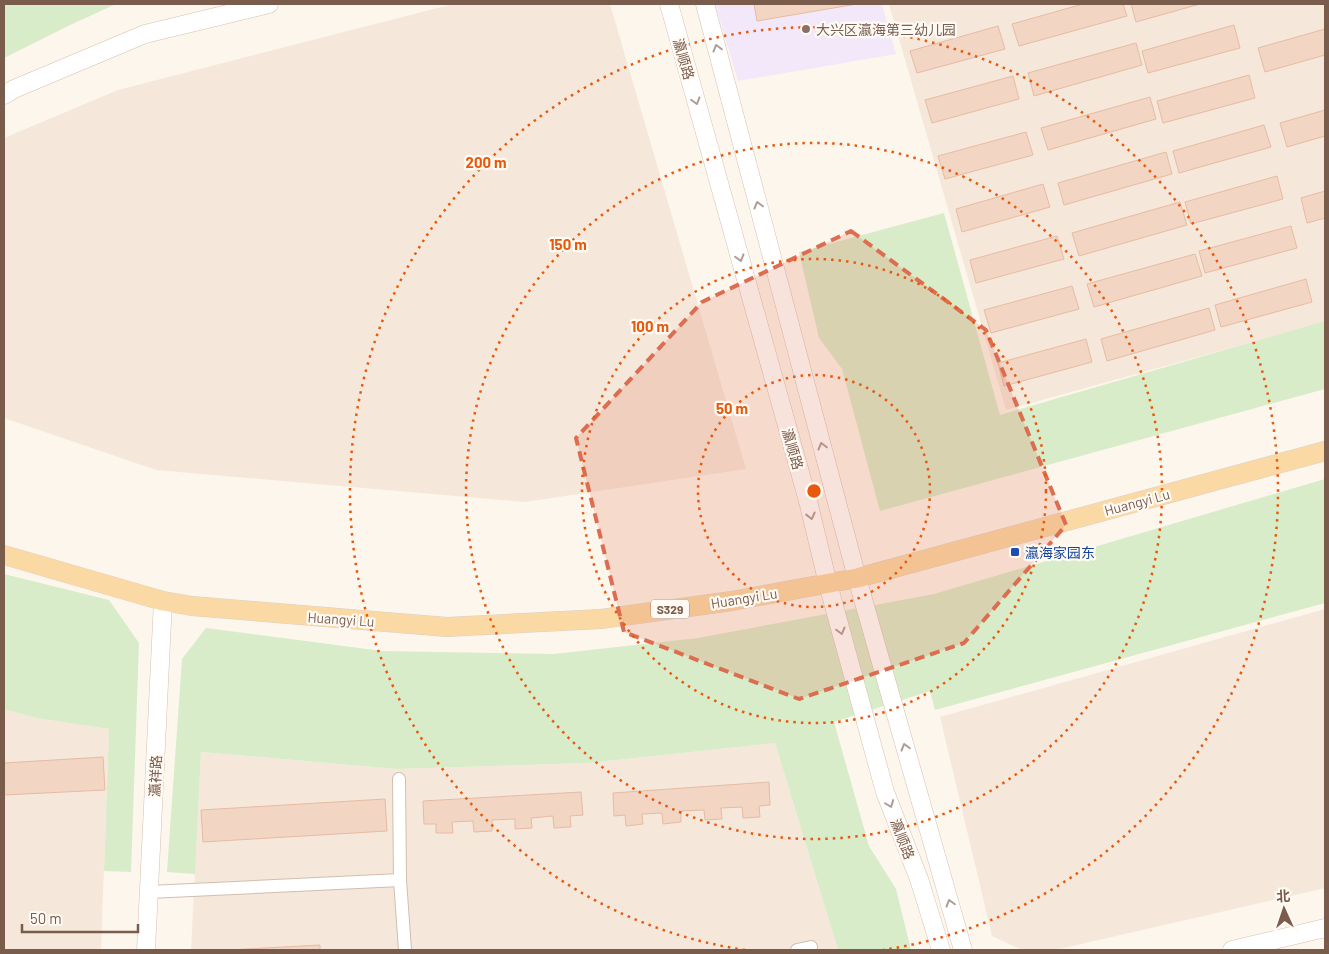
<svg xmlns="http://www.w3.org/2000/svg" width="1329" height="954" font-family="Barlow,'Noto Sans SC',sans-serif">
<rect width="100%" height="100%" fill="#fdf6ec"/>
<g fill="#f5e8da">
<path d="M 453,4 L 610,4 L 746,469 L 525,502 L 156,470 L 4,418 L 4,138 L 118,90 Z"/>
<path d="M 889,4 L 1325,4 L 1325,322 L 1006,410 Z"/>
<path d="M 1325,609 L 1325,888 L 1055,950 L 1022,950 L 992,936 L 940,717 Z"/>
<path d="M 4,709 L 36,718 L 109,729 L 101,950 L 4,950 Z"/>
<path d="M 775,743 L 838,950 L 191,950 L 201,752 L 397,769 L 588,763 Z"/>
</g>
<path fill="#f3e8fa" d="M 715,4 L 882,4 L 896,54 L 738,81 Z"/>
<g fill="#d8ecc9">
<path d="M 4,4 L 116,4 L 68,26 L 4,58 Z"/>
<path d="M 944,213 L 1000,415 L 1325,321 L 1325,389 L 880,511 L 842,369 L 819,338 L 799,252 Z"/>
<path d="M 1325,479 L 1325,603 L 935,710 L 930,691 L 834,722 L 869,846 L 896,889 L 911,950 L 838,950 L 775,743 L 588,763 L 397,769 L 201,752 L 195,874 L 167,872 L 182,659 L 206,628 L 382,651 L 554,654 L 698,638 L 934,594 Z"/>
<path d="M 4,574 L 109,600 L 139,643 L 131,872 L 104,871 L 109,729 L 36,718 L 4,709 Z"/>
</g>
<g fill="#f3d5c3" stroke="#e6bba3">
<path d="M 754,4 L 857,4 L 757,21 Z"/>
<path d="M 1083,4 L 1123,4 L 1127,16 L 1019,46 L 1012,24 Z"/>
<path d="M 1131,4 L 1200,4 L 1136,22 Z"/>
<path d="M 1234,25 L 1240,48 L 1148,73 L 1142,51 Z"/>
<path d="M 998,26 L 1005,49 L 917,73 L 910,51 Z"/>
<path d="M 1325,29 L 1325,55 L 1265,72 L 1258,48 Z"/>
<path d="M 1136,43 L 1142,65 L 1034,96 L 1028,73 Z"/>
<path d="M 1249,75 L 1255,98 L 1163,123 L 1157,101 Z"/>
<path d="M 1013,76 L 1019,99 L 932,123 L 925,100 Z"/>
<path d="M 1150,97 L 1156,119 L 1048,150 L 1041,128 Z"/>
<path d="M 1325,110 L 1325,136 L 1287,147 L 1280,123 Z"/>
<path d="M 1264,125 L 1271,147 L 1179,173 L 1173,151 Z"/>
<path d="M 1026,132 L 1033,155 L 945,179 L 938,156 Z"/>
<path d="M 1166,152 L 1172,174 L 1064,205 L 1058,183 Z"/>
<path d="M 1277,176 L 1283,199 L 1191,224 L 1185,202 Z"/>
<path d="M 1043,184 L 1050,207 L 962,232 L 956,209 Z"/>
<path d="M 1325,191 L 1325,218 L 1307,223 L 1301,198 Z"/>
<path d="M 1180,202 L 1187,225 L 1079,256 L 1072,233 Z"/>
<path d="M 1291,226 L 1297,248 L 1205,273 L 1199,251 Z"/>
<path d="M 1057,236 L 1064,259 L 976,283 L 970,260 Z"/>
<path d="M 1195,254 L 1202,276 L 1094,307 L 1087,284 Z"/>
<path d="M 1306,279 L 1312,302 L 1221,327 L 1215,305 Z"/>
<path d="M 1072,286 L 1079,309 L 991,333 L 984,310 Z"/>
<path d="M 1209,308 L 1215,330 L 1107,361 L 1101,339 Z"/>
<path d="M 1086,339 L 1092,362 L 1004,386 L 998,363 Z"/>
<path d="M 103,757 L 105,790 L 4,795 L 4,763 Z"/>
<path d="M 769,782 L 770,805 L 759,806 L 760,817 L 743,818 L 742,807 L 721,808 L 722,819 L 705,820 L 704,810 L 681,811 L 681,822 L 663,824 L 662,813 L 642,814 L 643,824 L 626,826 L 625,815 L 614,816 L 613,793 Z"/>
<path d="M 581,792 L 583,815 L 570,816 L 571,827 L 554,828 L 553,816 L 531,818 L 532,828 L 515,829 L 515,819 L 492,820 L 492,831 L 474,832 L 473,821 L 452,822 L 453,833 L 436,833 L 436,824 L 424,824 L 423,801 Z"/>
<path d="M 385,799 L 387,831 L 203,842 L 201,810 Z"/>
<path d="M 320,945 L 320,950 L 228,950 Z"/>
</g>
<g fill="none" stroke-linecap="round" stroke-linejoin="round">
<g stroke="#d1beb0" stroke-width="14">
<g id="street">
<path d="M 399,779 L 400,880 L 405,950"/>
<path d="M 149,892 L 400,880"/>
<path d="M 797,950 L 811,947"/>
</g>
</g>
<g stroke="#d6c0b0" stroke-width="19">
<g id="secondary">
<path d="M 669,4 L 808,501 L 828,584 L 885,792 L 919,879 L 941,950"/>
<path d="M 705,4 L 857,578 L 963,950"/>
<path d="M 4,95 L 14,89 L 145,34 L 269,4"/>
<path d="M 146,950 L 163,601"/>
<path d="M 1232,950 L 1325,928"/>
</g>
</g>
<g stroke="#dad1cd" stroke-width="20">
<path id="primary" d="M 4,555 L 163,601 L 192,606 L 447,627 L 601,619 L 732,601 L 857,578 L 1325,451"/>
</g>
<use href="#street" stroke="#fff" stroke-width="12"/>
<use href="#secondary" stroke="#fff" stroke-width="18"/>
<use href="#primary" stroke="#fbd9a5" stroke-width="19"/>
</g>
<defs><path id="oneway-chevron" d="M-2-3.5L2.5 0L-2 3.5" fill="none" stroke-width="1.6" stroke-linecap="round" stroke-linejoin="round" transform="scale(1.25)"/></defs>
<g stroke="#af9d94">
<use href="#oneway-chevron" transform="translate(717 48) rotate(-105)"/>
<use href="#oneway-chevron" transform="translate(696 101) rotate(74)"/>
<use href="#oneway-chevron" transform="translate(758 205) rotate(-105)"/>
<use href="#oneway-chevron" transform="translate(740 258) rotate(74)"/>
<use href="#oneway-chevron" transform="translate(822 446) rotate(-105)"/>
<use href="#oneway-chevron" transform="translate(811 516) rotate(76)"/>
<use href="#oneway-chevron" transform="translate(841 631) rotate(75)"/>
<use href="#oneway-chevron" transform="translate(905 747) rotate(-106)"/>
<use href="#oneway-chevron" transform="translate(890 804) rotate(69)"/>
<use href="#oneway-chevron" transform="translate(950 903) rotate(-106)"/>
</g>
<path fill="#dc6d51" fill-opacity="0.2" stroke="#dc6d51" stroke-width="4" stroke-dasharray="10 6" stroke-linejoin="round" d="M 851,231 L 986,330 L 1066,525 L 964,643 L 799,699 L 624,632 L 576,438 L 702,302 Z"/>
<g fill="none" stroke="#e8590c" stroke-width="2.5" stroke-dasharray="2.5 5">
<circle cx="814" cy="491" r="116"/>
<circle cx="814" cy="491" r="232"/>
<circle cx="814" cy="491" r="348"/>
<path d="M745 950A464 464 0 1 1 883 950"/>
</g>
<circle fill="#8d6e63" stroke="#fffaf3" stroke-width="2" cx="806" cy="29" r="5"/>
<rect fill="#1a4fb4" stroke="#fffaf3" stroke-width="2" x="1010" y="547" width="10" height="10" rx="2.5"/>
<g text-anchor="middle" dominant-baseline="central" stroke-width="4.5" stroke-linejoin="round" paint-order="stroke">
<rect fill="#fffaf3" stroke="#a28b7f" stroke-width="1" x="651" y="599.5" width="38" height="19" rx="4"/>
<g font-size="12" font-weight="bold" fill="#7a5c4d">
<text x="670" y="609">S329</text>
</g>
<g font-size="14" fill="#785e54" stroke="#fffaf3" text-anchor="start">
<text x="816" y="29">大兴区瀛海第三幼儿园</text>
</g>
<g font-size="14" fill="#7a5c4d" stroke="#fffaf3">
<text transform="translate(684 59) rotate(74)">瀛顺路</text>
<text transform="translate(793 449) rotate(74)">瀛顺路</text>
<text transform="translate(1137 502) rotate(-15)">Huangyi Lu</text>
<text transform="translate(744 598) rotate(-9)">Huangyi Lu</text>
<text transform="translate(341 619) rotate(4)">Huangyi Lu</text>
<text transform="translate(155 776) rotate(-87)">瀛祥路</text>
<text transform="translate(903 839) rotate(69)">瀛顺路</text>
</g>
<g font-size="14" fill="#164399" stroke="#fffaf3" text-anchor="start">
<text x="1025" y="552">瀛海家园东</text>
</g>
</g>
<circle cx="814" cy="491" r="8" fill="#e8590c" stroke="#fffaf3" stroke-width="2.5"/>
<g font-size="15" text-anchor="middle" font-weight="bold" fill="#e8590c" stroke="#fffaf3" stroke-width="4.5" stroke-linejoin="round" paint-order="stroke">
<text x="486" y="168">200 m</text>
<text x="568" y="250">150 m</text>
<text x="650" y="332">100 m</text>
<text x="732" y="414">50 m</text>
</g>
<rect width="1329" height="954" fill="none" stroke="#7a5c4d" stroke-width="10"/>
<g transform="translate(1284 909) rotate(357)" stroke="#fffaf3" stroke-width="4" paint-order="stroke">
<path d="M0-4L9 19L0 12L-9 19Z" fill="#7a5c4d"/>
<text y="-8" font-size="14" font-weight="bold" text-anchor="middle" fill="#7a5c4d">北</text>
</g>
<path d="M22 924v8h116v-8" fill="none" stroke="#7a5c4d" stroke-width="2.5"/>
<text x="30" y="924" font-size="15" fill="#7a5c4d" stroke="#fffaf3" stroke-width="4" paint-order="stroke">50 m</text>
</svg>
